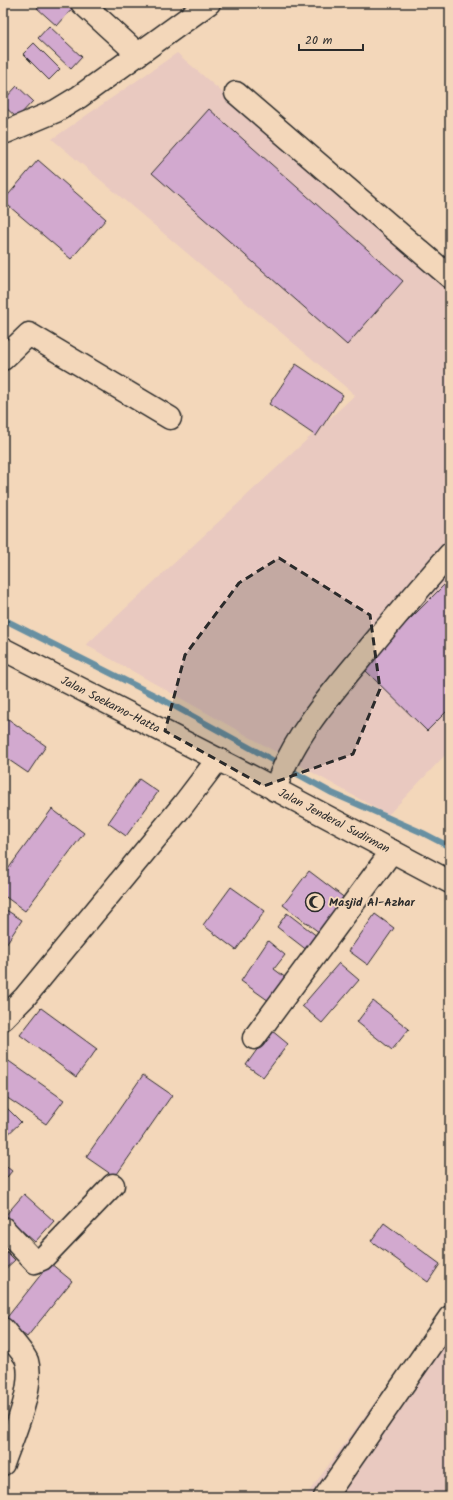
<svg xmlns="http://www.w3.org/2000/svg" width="453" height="1500" font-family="Kalam,sans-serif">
<rect width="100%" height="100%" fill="#f3d7ba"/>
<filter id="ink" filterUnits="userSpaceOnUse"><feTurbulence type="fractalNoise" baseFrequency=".025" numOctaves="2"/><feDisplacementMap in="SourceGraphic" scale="8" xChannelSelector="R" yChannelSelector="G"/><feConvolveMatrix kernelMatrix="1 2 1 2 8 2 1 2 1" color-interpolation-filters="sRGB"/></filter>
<g filter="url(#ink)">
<g fill="#e9c9c0">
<path d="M 177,53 L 450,290 L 450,750 L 388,815 L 86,645 L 355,395 L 52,139 Z"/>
<path d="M 450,1301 L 450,1497 L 305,1497 Z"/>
</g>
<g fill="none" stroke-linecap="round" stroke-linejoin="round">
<path stroke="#6890a2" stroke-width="6" d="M 3,619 L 156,696 L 332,793 L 423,833 L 450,847"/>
</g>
<g fill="#d2a9cf" stroke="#2b2b2b">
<path d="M 42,3 L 67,3 L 73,8 L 57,26 L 37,8 Z"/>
<path d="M 49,26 L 82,57 L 71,69 L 38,38 Z"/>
<path d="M 34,43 L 60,69 L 49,80 L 23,54 Z"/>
<path d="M 17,86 L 33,101 L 17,118 L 3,105 L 3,101 Z"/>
<path d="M 209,109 L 403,281 L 347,345 L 152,173 Z"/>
<path d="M 38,160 L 106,219 L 71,259 L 3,201 Z"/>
<path d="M 296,364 L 343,395 L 316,436 L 269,404 Z"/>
<path d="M 450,579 L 450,708 L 427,731 L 362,667 Z"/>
<path d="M 4,716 L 46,746 L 28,773 L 3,756 Z"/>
<path d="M 139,779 L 158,792 L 126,836 L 108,823 Z"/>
<path d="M 52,809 L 84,833 L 25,911 L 3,895 L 3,876 Z"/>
<path d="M 309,871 L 346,899 L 320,933 L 283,905 Z"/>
<path d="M 231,887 L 265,911 L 236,950 L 203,925 Z"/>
<path d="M 3,908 L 22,920 L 6,944 L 3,942 Z"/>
<path d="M 287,913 L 322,940 L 312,954 L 277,927 Z"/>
<path d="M 375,914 L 394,928 L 368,965 L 349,951 Z"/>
<path d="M 268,941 L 285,955 L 274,969 L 286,978 L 269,1001 L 241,981 Z"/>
<path d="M 339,963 L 359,980 L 322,1023 L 302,1006 Z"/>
<path d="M 373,1001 L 409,1029 L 392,1050 L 357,1022 Z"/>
<path d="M 41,1008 L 97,1049 L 76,1077 L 20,1035 Z"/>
<path d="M 271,1030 L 288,1044 L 263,1077 L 246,1065 Z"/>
<path d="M 3,1057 L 64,1100 L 46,1124 L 3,1095 L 3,1083 L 5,1080 L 3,1078 Z"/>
<path d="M 143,1075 L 172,1095 L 115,1177 L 86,1157 Z"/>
<path d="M 3,1104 L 21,1122 L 3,1139 Z"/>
<path d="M 3,1164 L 12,1171 L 3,1182 Z"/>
<path d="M 24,1194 L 54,1221 L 35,1242 L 5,1216 Z"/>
<path d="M 384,1223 L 440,1264 L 428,1282 L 371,1241 Z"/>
<path d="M 3,1248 L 15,1260 L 3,1271 Z"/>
<path d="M 50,1263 L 72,1281 L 27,1337 L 5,1320 Z"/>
</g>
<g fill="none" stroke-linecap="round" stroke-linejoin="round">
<g stroke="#2b2b2b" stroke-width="25">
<g id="minor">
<path d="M 82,3 L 138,54"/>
<path d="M 236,93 L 450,277"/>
<path d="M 6,132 L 56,111 L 79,97 L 209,3"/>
<path d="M 3,359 L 29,334 L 170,418"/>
<path d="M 275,790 C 290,742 329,696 361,658 C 390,623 420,588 450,554"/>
<path d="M 3,1019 L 25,997 L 183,805 L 218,759"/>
<path d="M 254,1038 L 392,851"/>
<path d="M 3,1228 L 35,1262 L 42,1259 L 113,1185"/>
<path d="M 3,1329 C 8,1336 25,1354 27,1361 C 35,1388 12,1438 3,1464"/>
<path d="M 325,1497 L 450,1317"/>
</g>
</g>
<g stroke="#2b2b2b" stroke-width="25">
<g id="major">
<path id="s1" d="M 3,649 L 256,779 L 450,882"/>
</g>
</g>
<use href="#minor" stroke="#f3d7ba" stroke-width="22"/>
<use href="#major" stroke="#f3d7ba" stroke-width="22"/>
</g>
</g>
<path fill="#2b2b2b" fill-opacity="0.2" stroke="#2b2b2b" stroke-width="3" stroke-dasharray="8 5" stroke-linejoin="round" d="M 279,558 L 370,615 L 380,689 L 353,754 L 264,786 L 165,731 L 185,655 L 239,583 Z"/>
<defs>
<g id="mosque-ring" transform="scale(1)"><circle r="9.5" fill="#f3d7ba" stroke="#2b2b2b" stroke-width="1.5"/><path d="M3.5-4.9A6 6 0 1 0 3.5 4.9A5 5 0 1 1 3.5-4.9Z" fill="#2b2b2b"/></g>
</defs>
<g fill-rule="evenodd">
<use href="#mosque-ring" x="315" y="902"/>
</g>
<g text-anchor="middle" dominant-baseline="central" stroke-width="3.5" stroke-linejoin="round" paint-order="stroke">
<g font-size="12" fill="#2b2b2b" stroke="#f3d7ba">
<text stroke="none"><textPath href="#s1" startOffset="121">Jalan Soekarno-Hatta</textPath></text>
<text stroke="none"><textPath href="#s1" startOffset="373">Jalan Jenderal Sudirman</textPath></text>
</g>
<g font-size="12" font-weight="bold" fill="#2b2b2b" stroke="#f3d7ba" text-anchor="start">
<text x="329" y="902">Masjid Al-Azhar</text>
</g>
</g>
<rect width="453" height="1500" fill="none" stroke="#f3d7ba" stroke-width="16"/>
<rect x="8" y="8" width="437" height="1484" fill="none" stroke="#2b2b2b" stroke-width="1.5" filter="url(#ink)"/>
<path d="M299 44v6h64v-6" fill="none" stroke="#2b2b2b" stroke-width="2"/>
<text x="305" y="44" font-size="12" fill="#2b2b2b" stroke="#f3d7ba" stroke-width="3" paint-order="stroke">20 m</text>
</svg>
